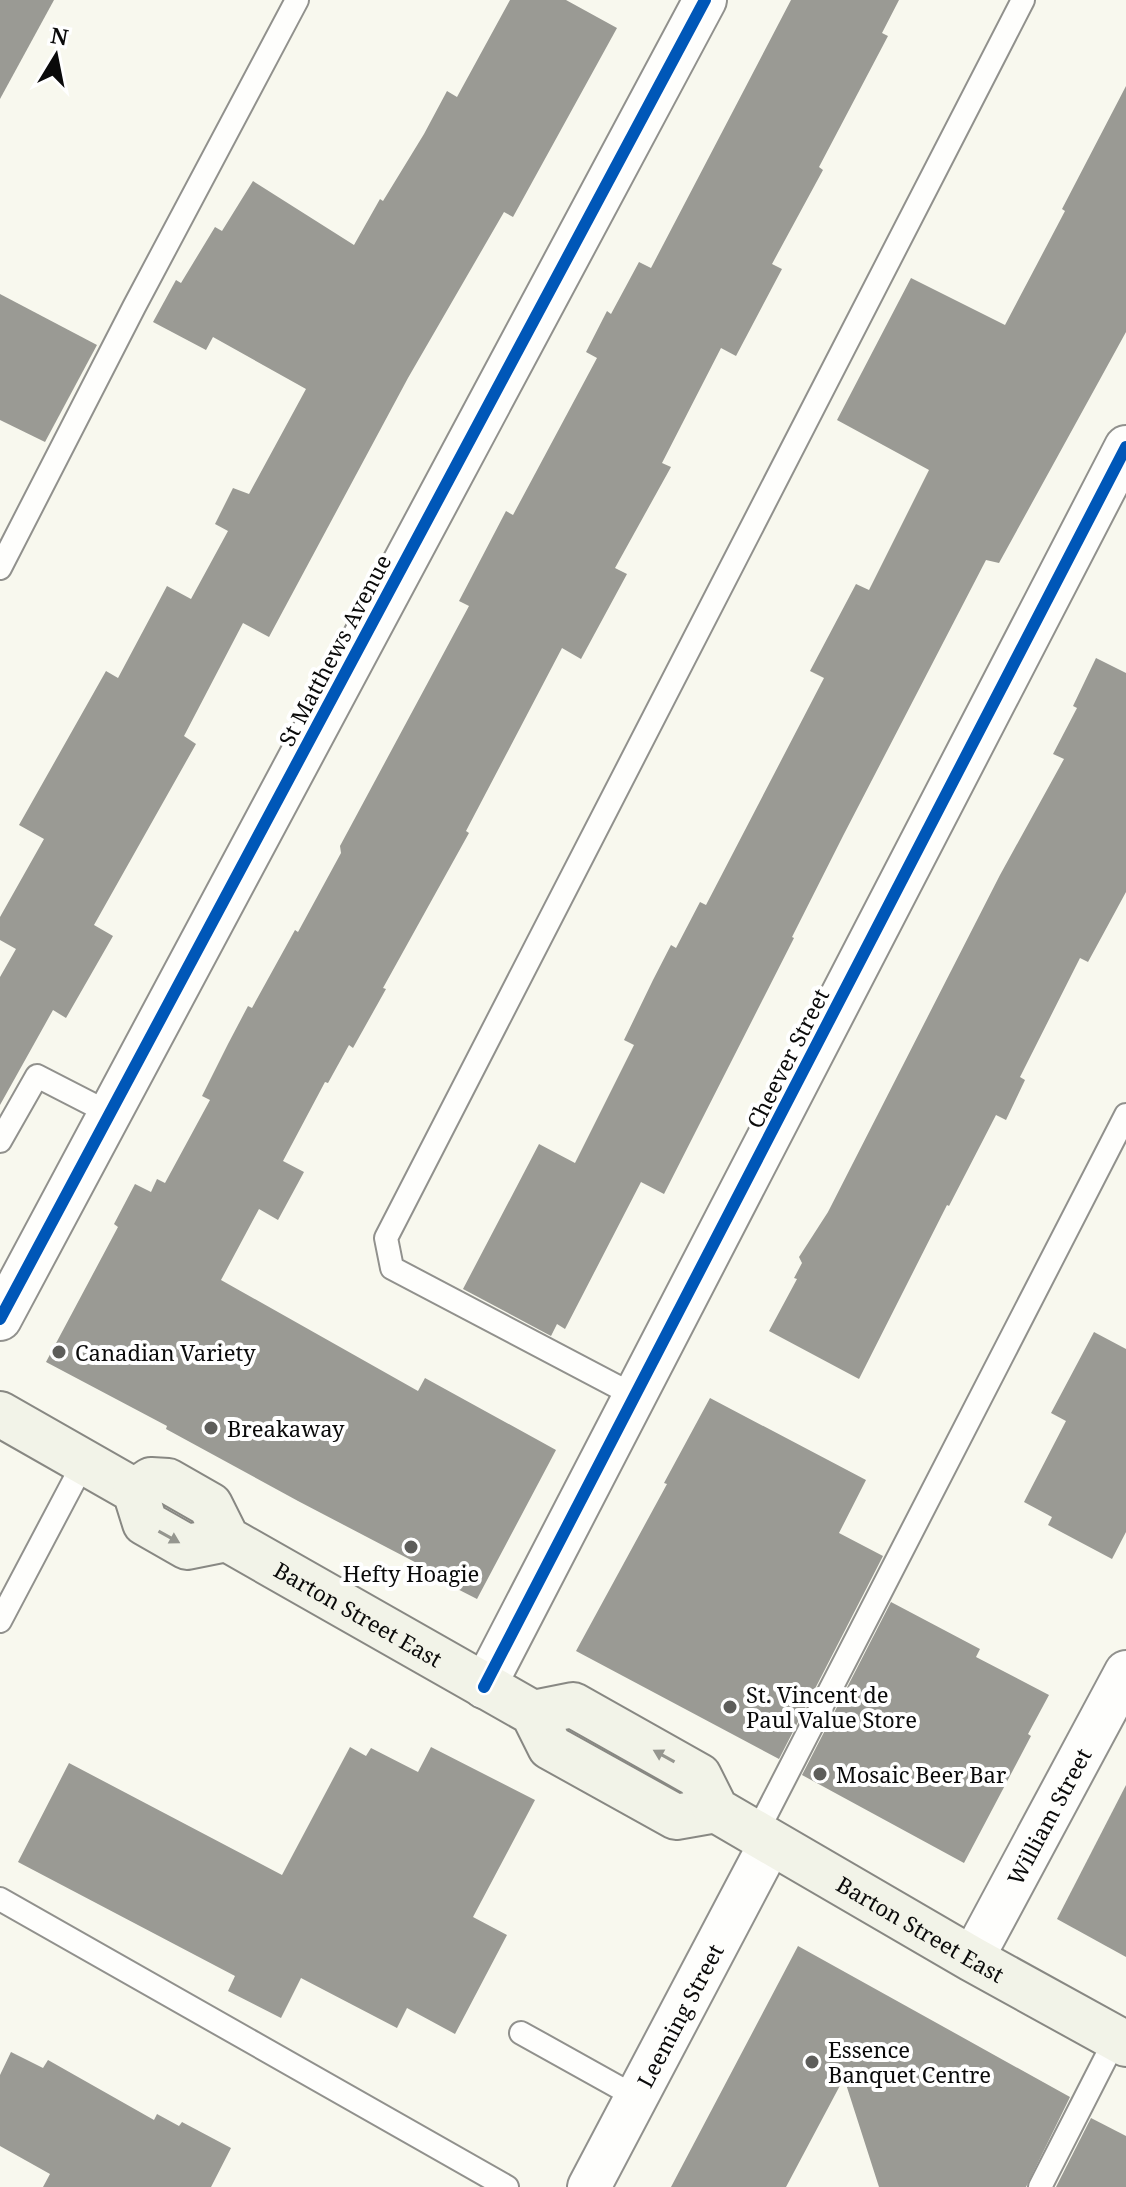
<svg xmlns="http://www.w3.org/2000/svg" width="1126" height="2187" font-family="'Noto Serif',serif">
<rect width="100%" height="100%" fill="#f8f8ee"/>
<g fill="#9a9a94">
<path d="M 0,0 L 54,0 L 0,99 Z"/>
<path d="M 510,0 L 566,0 L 617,28 L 513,217 L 504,212 L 408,378 L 269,637 L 243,623 L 184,736 L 196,744 L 94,925 L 113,936 L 66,1018 L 53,1010 L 0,1105 L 0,977 L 16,949 L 0,940 L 0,917 L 44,839 L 19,825 L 106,671 L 118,678 L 167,586 L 191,599 L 228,531 L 215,524 L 233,488 L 249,494 L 306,389 L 213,337 L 206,350 L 153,322 L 176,280 L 181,283 L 215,227 L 222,231 L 253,181 L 354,245 L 380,199 L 383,201 L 424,134 L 447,91 L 457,97 Z"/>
<path d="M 791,0 L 899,0 L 882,33 L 888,36 L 819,167 L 823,170 L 772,264 L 782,269 L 736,356 L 721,348 L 662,463 L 671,467 L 615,568 L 627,574 L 581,659 L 562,648 L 466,831 L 469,833 L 383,988 L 386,989 L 353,1048 L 349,1045 L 328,1083 L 325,1082 L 283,1161 L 304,1172 L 278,1220 L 259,1209 L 221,1280 L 418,1391 L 425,1378 L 556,1450 L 477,1599 L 430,1575 L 432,1571 L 298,1501 L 166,1429 L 167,1426 L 46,1362 L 118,1227 L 114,1224 L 135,1184 L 151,1192 L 157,1179 L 165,1183 L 210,1100 L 202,1096 L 228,1044 L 248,1006 L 252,1008 L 295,930 L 298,932 L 341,853 L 340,846 L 469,606 L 459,601 L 506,511 L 513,515 L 597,358 L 586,352 L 607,311 L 611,314 L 639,262 L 651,268 Z"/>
<path d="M 1126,86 L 1126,332 L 999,563 L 986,560 L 844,834 L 792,937 L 794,938 L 664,1194 L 641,1182 L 565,1329 L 557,1324 L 551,1336 L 463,1289 L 539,1144 L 575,1163 L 634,1045 L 624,1040 L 653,980 L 671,945 L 676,948 L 700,902 L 706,905 L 824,678 L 810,671 L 856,584 L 869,590 L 929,470 L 837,420 L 911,278 L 1005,325 L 1065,211 L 1062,209 Z"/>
<path d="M 0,294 L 97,345 L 45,442 L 0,420 Z"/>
<path d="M 1096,658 L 1126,673 L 1126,892 L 1088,962 L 1080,958 L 1020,1077 L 1025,1080 L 1006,1120 L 996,1115 L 949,1206 L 947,1205 L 859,1379 L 769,1331 L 797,1279 L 794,1278 L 802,1263 L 799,1257 L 828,1212 L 1000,875 L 1064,759 L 1053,754 L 1077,708 L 1073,706 Z"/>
<path d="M 1094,1332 L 1126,1349 L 1126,1532 L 1112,1559 L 1048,1525 L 1052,1517 L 1024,1502 L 1066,1421 L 1051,1413 Z"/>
<path d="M 710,1398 L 866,1480 L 839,1533 L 883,1556 L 779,1759 L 576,1651 L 667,1484 L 664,1483 Z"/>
<path d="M 891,1602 L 980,1649 L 976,1657 L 1049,1695 L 1028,1734 L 1031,1736 L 964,1863 L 802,1775 Z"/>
<path d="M 350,1747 L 366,1756 L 371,1748 L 418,1772 L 431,1747 L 535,1800 L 473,1917 L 507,1935 L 455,2034 L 407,2008 L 397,2028 L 301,1978 L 281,2018 L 228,1991 L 235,1976 L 18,1862 L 69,1763 L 282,1875 Z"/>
<path d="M 1126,1785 L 1126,1957 L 1057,1919 Z"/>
<path d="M 798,1946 L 1070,2097 L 1026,2187 L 879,2187 L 844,2078 L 786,2187 L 671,2187 Z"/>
<path d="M 11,2052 L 43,2068 L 48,2060 L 154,2120 L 157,2114 L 179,2126 L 182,2122 L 231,2148 L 211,2187 L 43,2187 L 50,2174 L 0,2146 L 0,2075 Z"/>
<path d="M 1091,2118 L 1126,2136 L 1126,2187 L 1056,2187 Z"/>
</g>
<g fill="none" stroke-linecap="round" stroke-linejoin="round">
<g stroke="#91918d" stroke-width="26">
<g id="service">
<path d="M 0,568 L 134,307 L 297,0"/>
<path d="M 0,1141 L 37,1076 L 111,1114"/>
<path d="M 635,1396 L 392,1268 L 386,1238 L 1023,0"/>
<path d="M 0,1621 L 84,1462"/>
<path d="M 756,1834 L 1126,1115"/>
<path d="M 0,1899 L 507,2187"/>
<path d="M 521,2033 L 636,2097"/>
<path d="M 1040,2187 L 1116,2038"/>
</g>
</g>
<g stroke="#91918d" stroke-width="46">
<g id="minor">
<path d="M 0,1319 L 705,0"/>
<path d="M 484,1687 L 1126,447"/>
<path id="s1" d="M 972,1959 L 1126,1672"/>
<path id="s2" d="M 589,2187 L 771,1842"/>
</g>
</g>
<g stroke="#888883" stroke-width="48">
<g id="secondary">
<path d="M 0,1414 L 135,1491 L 145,1523 L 187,1547 L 227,1539"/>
<path id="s3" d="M 135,1491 L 151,1480 L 168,1481 L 210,1505 L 227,1539 L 533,1713 L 550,1747 L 676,1817 L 716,1810"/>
<path id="s4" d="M 533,1713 L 573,1705 L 699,1776 L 716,1810 L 972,1959 L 1126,2044"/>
</g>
</g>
<use href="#service" stroke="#fefefc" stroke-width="22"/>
<use href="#minor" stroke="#fefefc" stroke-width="42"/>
<use href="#secondary" stroke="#f2f3e8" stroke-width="44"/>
<g stroke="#fff" stroke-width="17">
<g id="cycleway">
<path d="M 0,1319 L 705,0"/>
<path d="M 484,1687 L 1126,447"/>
</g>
</g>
<use href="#cycleway" stroke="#0057b8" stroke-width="12"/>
</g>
<defs><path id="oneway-solid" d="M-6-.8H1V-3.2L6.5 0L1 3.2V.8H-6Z" transform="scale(2)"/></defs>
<g fill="#95968f">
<use href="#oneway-solid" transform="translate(169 1537) rotate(29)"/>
<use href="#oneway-solid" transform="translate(664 1756) rotate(-151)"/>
</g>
<g fill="#5d5d5a" stroke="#fff" stroke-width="3">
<circle cx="59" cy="1352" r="8"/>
<circle cx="211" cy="1428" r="8"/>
<circle cx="411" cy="1547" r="8"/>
<circle cx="730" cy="1707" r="8"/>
<circle cx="820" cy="1774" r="8"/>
<circle cx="812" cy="2062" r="8"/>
</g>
<g text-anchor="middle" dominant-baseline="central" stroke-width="8" stroke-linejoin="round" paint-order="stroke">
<g font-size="22" fill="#0a0a0a" stroke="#fff">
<text transform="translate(334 650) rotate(-62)">St Matthews Avenue</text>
<text transform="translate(787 1058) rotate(-63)">Cheever Street</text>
<text stroke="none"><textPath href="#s3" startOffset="274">Barton Street East</textPath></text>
<text stroke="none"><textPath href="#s1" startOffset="162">William Street</textPath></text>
<text stroke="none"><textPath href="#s4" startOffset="460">Barton Street East</textPath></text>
<text stroke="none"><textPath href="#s2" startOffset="194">Leeming Street</textPath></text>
</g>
<g font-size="22" fill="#0a0a0a" stroke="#fff" text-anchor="start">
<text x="75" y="1352">Canadian Variety</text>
<text x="227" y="1428">Breakaway</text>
<text x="411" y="1573" text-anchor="middle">Hefty Hoagie</text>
<text x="746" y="1694">St. Vincent de<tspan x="746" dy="25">Paul Value Store</tspan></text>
<text x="836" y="1774">Mosaic Beer Bar</text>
<text x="828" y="2049">Essence<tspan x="828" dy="25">Banquet Centre</tspan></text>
</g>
</g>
<g transform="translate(56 56) rotate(10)" stroke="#ffffff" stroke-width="6" paint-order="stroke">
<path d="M0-6L14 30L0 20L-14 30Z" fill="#0a0a0a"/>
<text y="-12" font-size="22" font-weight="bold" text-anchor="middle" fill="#0a0a0a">N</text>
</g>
</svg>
